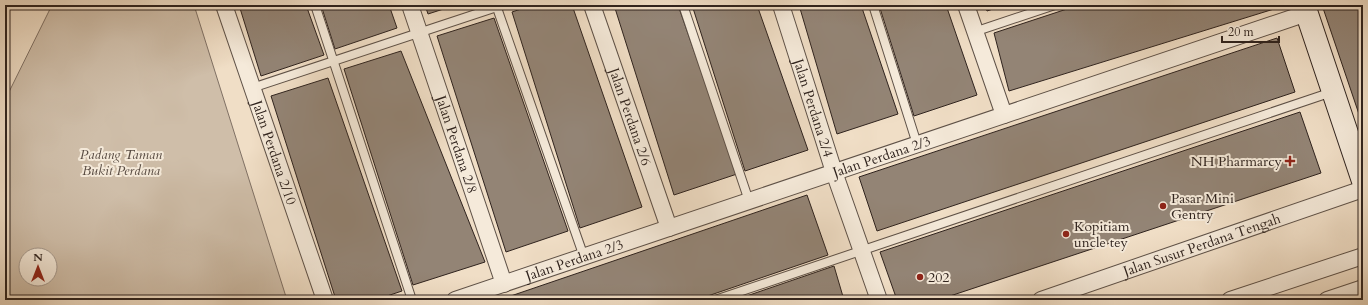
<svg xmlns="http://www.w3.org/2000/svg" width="1368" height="305" font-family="Cardo,serif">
<rect width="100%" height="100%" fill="#f0dec6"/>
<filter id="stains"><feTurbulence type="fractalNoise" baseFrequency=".005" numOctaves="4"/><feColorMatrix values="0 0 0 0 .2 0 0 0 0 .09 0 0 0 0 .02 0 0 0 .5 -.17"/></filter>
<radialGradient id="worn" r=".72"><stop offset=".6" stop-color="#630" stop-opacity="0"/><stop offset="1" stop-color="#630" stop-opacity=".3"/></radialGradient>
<path fill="#cfbea9" stroke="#7f7064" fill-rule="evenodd" d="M 52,5 L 194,5 L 287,300 L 5,300 L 5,100 ZM 26,255 L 50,255 L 50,279 L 26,279 Z"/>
<g fill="#938475" stroke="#2f231e">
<path d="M 239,5 L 306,5 L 324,55 L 261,76 Z"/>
<path d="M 321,5 L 389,5 L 397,28 L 335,49 Z"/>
<path d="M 425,5 L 456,5 L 428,14 Z"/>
<path d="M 533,5 L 572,5 L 642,207 L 580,228 L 512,12 Z"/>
<path d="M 614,5 L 678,5 L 737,174 L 674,195 Z"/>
<path d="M 692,5 L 757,5 L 808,150 L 745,171 Z"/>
<path d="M 799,5 L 861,5 L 898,114 L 837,134 Z"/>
<path d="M 879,5 L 946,5 L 977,95 L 914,116 Z"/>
<path d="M 985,5 L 1005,5 L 987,11 Z"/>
<path d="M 1079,5 L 1273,5 L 1274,9 L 1009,91 L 994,33 Z"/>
<path d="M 1322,5 L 1363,5 L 1363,126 Z"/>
<path d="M 494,18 L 568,231 L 506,252 L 437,36 Z"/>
<path d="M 1277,38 L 1295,92 L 877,231 L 859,177 Z"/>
<path d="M 401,51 L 485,262 L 413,285 L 344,69 Z"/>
<path d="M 328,78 L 402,291 L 375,300 L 336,300 L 271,96 Z"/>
<path d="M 1300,112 L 1321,173 L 938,300 L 897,300 L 880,252 Z"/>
<path d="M 807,195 L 828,255 L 696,300 L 499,300 Z"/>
<path d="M 834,266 L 844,300 L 735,300 Z"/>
</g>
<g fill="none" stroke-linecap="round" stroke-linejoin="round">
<g stroke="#5f5248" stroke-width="10">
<g id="lane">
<path d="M 315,5 L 412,300"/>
<path d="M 496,5 L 584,257"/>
<path d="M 683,5 L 749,201"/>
<path d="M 873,5 L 917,144"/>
<path d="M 974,32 L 1055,5"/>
<path d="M 252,88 L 503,5"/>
<path d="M 715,300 L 1332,92"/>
</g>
</g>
<g stroke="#5f5248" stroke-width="18">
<g id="street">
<path id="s1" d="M 224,5 L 325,300"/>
<path id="s2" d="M 410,5 L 504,284"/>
<path id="s3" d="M 592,5 L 669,228"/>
<path id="s4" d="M 781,5 L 834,172 L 879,300"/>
<path d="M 966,5 L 1004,115"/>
<path id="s5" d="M 455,300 L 1307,13"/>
<path id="s6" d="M 1041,300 L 1363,189"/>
<path d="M 1230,300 L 1363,256"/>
<path d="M 1327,300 L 1363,288"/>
</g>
</g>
<g stroke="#2f231e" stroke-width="24">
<path id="secondary" d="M 1304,5 L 1363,181"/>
</g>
<use href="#lane" stroke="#f5eada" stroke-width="8"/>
<use href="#street" stroke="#f5eada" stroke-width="16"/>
<use href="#secondary" stroke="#f5eada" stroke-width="22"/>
</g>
<g fill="#8f2418" stroke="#f5eada" stroke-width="1.5">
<path d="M1288 155h4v4h4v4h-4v4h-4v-4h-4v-4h4z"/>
<circle cx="1163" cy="206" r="4"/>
<circle cx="1066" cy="234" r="4"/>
<circle cx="920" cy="277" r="4"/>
</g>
<g text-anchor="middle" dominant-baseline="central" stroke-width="4" stroke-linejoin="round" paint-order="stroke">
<g font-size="14" fill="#2f231e" stroke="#f5eada">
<text stroke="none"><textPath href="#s4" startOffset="108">Jalan Perdana 2/4</textPath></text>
<text stroke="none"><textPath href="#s3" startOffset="118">Jalan Perdana 2/6</textPath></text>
<text stroke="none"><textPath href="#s2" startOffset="147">Jalan Perdana 2/8</textPath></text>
<text stroke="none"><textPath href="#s1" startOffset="156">Jalan Perdana 2/10</textPath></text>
<text stroke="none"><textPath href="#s5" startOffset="450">Jalan Perdana 2/3</textPath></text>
<text stroke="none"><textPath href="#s6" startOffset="170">Jalan Susur Perdana Tengah</textPath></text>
<text stroke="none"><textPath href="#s5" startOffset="126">Jalan Perdana 2/3</textPath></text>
</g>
<g font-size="14" font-style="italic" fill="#574a41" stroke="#f5eada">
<text x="121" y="154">Padang Taman<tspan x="121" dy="16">Bukit Perdana</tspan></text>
</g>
<g font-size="14" fill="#2f231e" stroke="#f5eada" text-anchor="start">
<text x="1282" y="161" text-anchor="end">NH Pharmarcy</text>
<text x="1171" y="198">Pasar Mini<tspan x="1171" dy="16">Gentry</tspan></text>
<text x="1074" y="226">Kopitiam<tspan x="1074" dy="16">uncle tey</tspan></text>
<text x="928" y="277">202</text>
</g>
</g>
<rect width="1368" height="305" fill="none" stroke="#f0dec6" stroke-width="20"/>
<rect x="6" y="6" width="1356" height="293" fill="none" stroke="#2f231e" stroke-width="2"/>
<rect x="10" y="10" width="1348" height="285" fill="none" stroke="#2f231e"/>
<g transform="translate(38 267)"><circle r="19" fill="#f5eada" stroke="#a69a8f"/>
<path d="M0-3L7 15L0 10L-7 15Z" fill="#8f2418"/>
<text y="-6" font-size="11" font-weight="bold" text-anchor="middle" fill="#2f231e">N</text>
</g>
<path d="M1222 36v6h57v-6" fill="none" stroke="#2f231e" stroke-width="2"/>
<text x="1228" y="36" font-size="12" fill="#2f231e" stroke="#f5eada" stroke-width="3" paint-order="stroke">20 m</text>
<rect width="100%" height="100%" filter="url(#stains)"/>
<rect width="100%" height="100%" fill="url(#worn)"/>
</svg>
